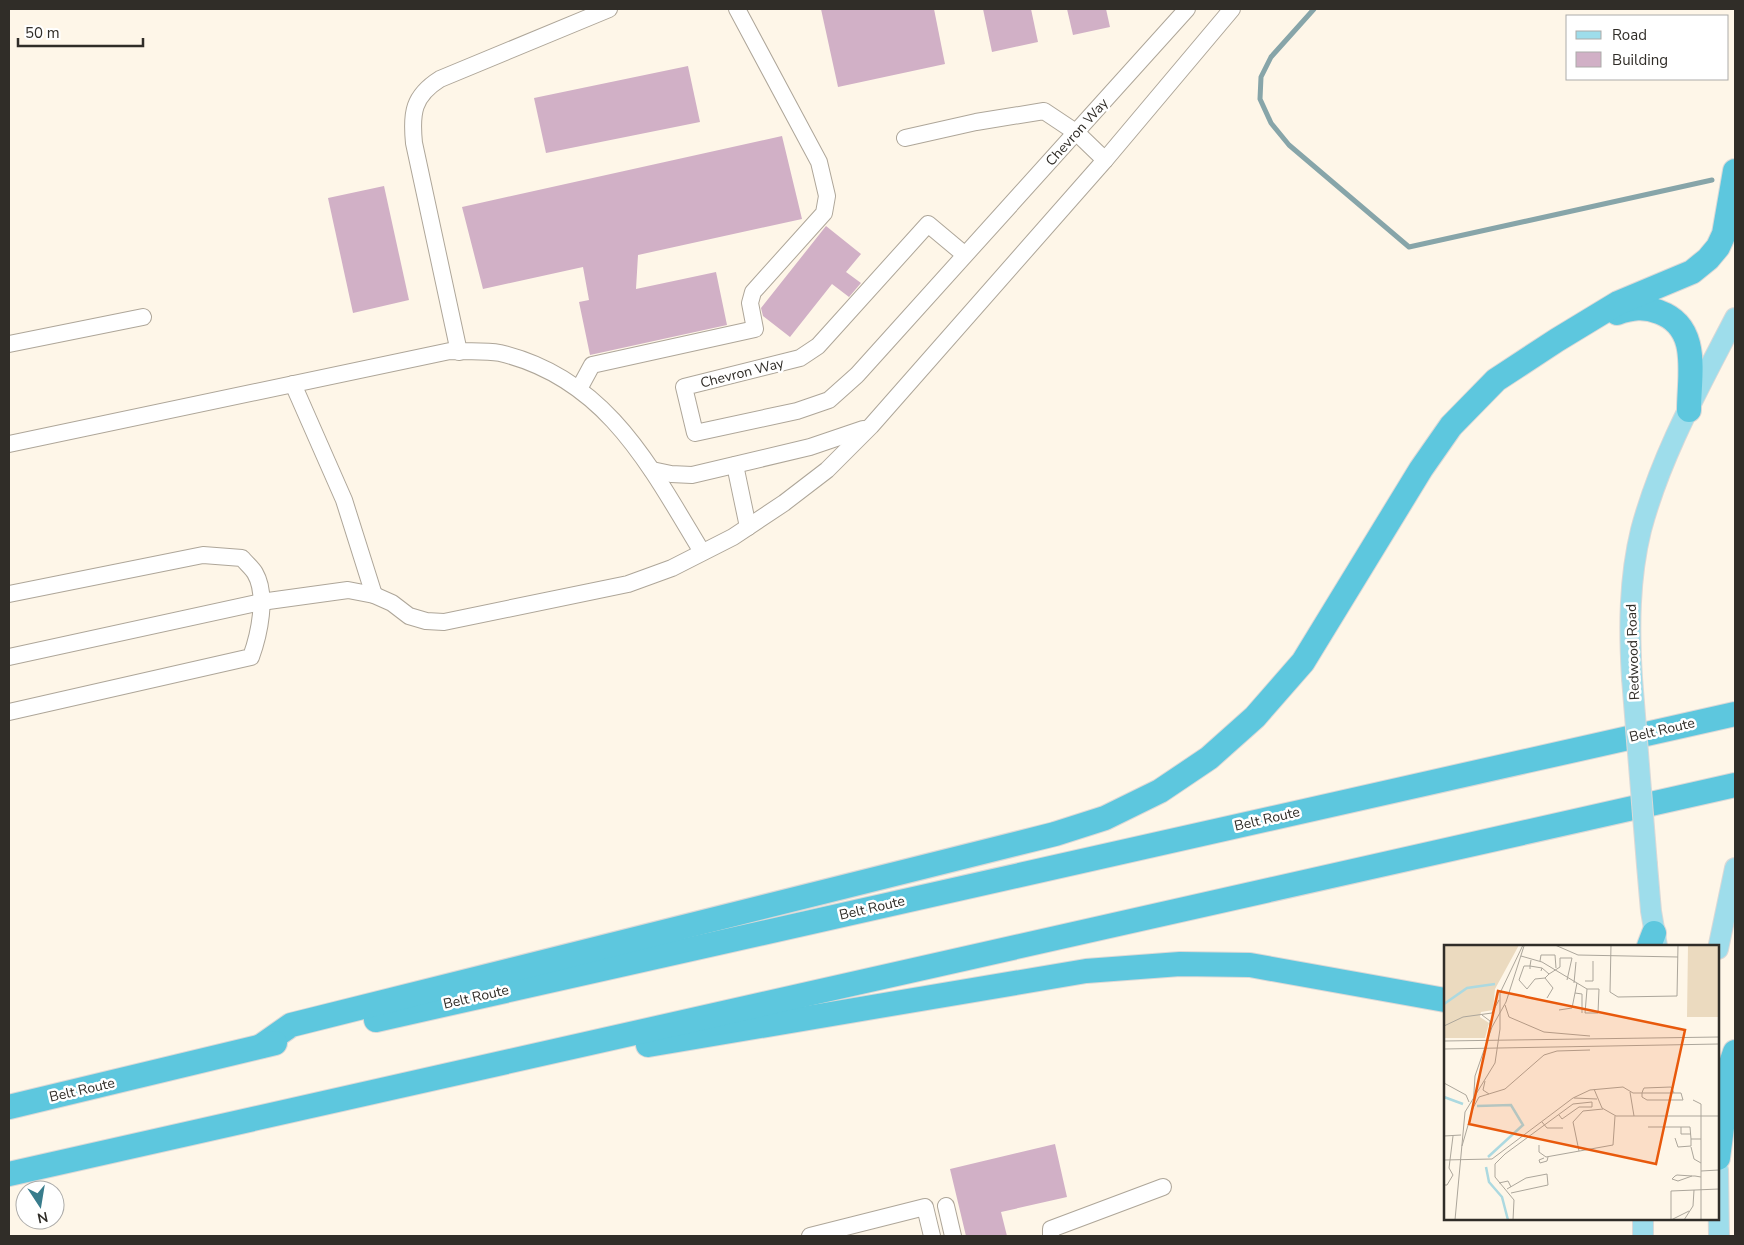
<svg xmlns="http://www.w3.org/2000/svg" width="1744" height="1245" font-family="'Nunito Sans',sans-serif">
<rect width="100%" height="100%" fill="#fef6e8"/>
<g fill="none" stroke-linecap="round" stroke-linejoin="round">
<path stroke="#87a5a9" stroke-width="5" d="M 1314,9 L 1271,57 L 1261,77 L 1260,99 L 1271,123 L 1289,145 L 1409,247 L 1712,180"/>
</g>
<g fill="#d1b0c6">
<path d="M 821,9 L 934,9 L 945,64 L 838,87 Z"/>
<path d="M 983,9 L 1031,9 L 1038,42 L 992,52 Z"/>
<path d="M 1067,9 L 1106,9 L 1110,27 L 1073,35 Z"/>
<path d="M 688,66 L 700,122 L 546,153 L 534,98 Z"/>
<path d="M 782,136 L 802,219 L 638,255 L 636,289 L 716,272 L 727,325 L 590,355 L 579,302 L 589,300 L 583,267 L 483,289 L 462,207 Z"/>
<path d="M 384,186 L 409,300 L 353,313 L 328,198 Z"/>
<path d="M 826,226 L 861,254 L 846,272 L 861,283 L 849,297 L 832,284 L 790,337 L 763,316 L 761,308 Z"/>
<path d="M 1055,1144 L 1067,1197 L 1001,1212 L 1007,1236 L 966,1236 L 950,1169 Z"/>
</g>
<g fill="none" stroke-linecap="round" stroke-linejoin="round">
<g stroke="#aea699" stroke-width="18">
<g id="minor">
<path d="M 905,138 L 976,122 L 1044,111 L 1077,133 L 1105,160"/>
<path d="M 965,255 L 928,224 L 818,346 L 800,358 L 684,387 L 695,433 L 797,411 L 829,400 L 857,375 L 1187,9"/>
<path d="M 9,344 L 143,317"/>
<path d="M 459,352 L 414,143 C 411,113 413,96 440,79 L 609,9"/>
<path d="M 293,384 L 344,500 L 374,595"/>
<path d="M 579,389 L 592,365 L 755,329 L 750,303 L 753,292 L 824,213 L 827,196 L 819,162 L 737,9"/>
<path d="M 9,444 L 450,351 C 466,352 484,350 500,353 C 606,378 650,466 702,552"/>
<path d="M 735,465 L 748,527"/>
<path d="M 652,470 L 671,474 L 692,475 L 810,447 L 863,429"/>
<path d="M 9,594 L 203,555 L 242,558 C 246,563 252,568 255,573 C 268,595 259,635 251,657 L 9,712"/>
<path d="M 9,657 L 261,602 L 348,590 L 374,595 L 392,603 L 409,616 L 426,621 L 444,622 L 628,584 L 672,568 L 733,537 L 784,503 L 827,470 L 871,426 L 1105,160 L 1232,9"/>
<path d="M 946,1206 L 953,1236"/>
<path d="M 810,1236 L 925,1207 L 932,1236"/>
<path d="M 1051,1236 L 1051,1229 L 1163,1187"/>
</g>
</g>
<g stroke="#dad9d8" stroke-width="22">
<g id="major">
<path d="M 1632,678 C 1629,629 1629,579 1641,530 C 1661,455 1700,386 1735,318"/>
<path d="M 1647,865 L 1651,911 L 1657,946"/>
<path d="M 1718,949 L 1735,868"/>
<path d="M 1718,1170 L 1719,1236"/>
<path d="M 1643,1236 L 1643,1219"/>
</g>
</g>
<g stroke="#dad9d8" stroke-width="26">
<g id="highway">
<path d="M 1617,313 C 1631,308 1644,306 1659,312 C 1701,327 1689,375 1689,410"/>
<path d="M 1649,946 L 1654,933"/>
<path d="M 376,1020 L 1735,714"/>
<path d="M 648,1045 L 1086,971 L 1180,964 L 1250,965 L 1445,1000"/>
<path d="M 261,1046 L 291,1025 L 1055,834 L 1105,818 L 1160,791 L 1209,758 L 1255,717 L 1303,662 L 1421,469 L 1451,426 L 1496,380 L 1557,340 L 1618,303 L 1692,272 L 1708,259 L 1718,247 L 1724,234 L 1735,171"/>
<path d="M 9,1107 L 275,1043"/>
<path d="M 1718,1158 L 1725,1105 L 1726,1078 L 1735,1052"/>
<path d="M 9,1174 L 1735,785"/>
</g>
</g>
<use href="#minor" stroke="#fff" stroke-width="16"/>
<use href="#major" stroke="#9eddeb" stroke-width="20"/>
<use href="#highway" stroke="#5dc7de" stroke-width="24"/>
<g stroke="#dad9d8" stroke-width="22" stroke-linecap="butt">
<path id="major-bridge" d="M 1632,678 L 1647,865"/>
</g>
<use href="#major-bridge" stroke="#9eddeb" stroke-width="20"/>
</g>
<g text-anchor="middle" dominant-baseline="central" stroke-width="5" stroke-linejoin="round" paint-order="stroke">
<g font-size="14" fill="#302d28" stroke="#fff">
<text transform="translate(1077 132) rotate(-48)">Chevron Way</text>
<text transform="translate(742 373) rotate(-14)">Chevron Way</text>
<text transform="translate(1633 652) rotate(-92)">Redwood Road</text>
<text transform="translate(1662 730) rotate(-13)">Belt Route</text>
<text transform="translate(1267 819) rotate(-13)">Belt Route</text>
<text transform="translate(872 908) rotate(-13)">Belt Route</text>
<text transform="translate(476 997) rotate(-13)">Belt Route</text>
<text transform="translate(82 1090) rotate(-13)">Belt Route</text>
</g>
</g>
<g transform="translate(1444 945)">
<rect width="275" height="275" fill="#fef6e8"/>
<path d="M 0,0 L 75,0 L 51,44 L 49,65 L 37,67 L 36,72 L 45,78 L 41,93 L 0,93 ZM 244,0 L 275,0 L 275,72 L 243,72 Z" fill="#ebdabf"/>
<path fill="none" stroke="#acd9e0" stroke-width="2.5" d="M 0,59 L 23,43 L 51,39M 0,152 L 19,159M 33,161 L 67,160 L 79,180 L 44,212M 42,222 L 45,237 L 58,252 L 64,275"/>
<path fill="none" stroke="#aca69b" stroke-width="1" d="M 111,0 L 134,10 L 234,12M 167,0 L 166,47 L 174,52 L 233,51 L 234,0M 77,11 L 98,17 L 143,44 L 155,44 L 154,68 L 141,68 L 143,44M 87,15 L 86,21 L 98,23M 96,16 L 97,10 L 111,10 L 112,23M 86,24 L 86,21 L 80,21 L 75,35 L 83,44 L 91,34 L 101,33 L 105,29M 97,26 L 98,23 L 105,29 L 116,22 L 116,13 L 128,13 L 123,35M 101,33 L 109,43 L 103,53M 141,36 L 149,36 L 149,16M 130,38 L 132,17M 131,48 L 138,49 L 138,68M 61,60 L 65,72 L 100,87 L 146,91M 115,65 L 128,63 L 133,38M 38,70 L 46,76 L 45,88M 0,81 L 19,72 L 48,68 L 55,55M 0,96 L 275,92M 0,104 L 275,99M 41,136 L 39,145 L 45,149M 0,138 L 22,150 L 25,157M 150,144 L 158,163 L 172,171 L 275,171M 186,147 L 190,171M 130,153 L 153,154M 249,155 L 257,159 L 257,275M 29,163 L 35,152 L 61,144 L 100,110 L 113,106 L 146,105M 98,177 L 103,183 L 119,183M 204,182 L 246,182 L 247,194M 237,182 L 237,189 L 247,189M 0,191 L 17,190M 231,193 L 234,202 L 247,201 L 247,194 L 257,194M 95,200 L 95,207 L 102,212 L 169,200 L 171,171M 18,201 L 29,163 L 31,131 L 48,82 L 62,57 L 80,1M 247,202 L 250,214 L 257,218M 135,206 L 129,177 L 139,166 L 159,164M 100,213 L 95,215 L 96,218 L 103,216 L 104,212M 0,215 L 48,214 L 129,153 L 146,145 L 179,142 L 189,148 L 237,148 L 239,155 L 203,155 L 198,152 L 198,148 L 199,145 L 200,143 L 227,142 L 230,148M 257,226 L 275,225M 248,231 L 234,236 L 228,234 L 231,231 L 233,230 L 248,231 L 251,231 L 257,232M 55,238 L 64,236 L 67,242M 0,240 L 3,240 L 9,230 L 5,223 L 9,191M 63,244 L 82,233 L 103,229 L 104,240 L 67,248M 11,275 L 21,167 L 51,118 L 56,84 L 56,48 L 79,0M 69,275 L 70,255 L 51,232 L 51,219 L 61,209 L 129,159 L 148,157 L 148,162 L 135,162 L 118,174 L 115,170M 227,275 L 227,246 L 275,244M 227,275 L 245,266M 240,275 L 249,261 L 250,245"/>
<path fill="#e8590c" fill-opacity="0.15" stroke="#e8590c" stroke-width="2.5" d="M 54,46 L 241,85 L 212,219 L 25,179 Z"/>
<rect width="275" height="275" fill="none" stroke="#302d28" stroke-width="2.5"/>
</g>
<rect width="1744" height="1245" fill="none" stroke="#302d28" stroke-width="20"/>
<rect x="1566" y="15" width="162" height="65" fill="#ffffff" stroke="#acaba9"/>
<rect x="1576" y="31" width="25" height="8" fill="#9eddeb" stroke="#acaba9"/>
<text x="1612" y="40" font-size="15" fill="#302d28">Road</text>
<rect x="1576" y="52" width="25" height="15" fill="#d1b0c6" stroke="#acaba9"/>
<text x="1612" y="65" font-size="15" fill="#302d28">Building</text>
<g transform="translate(40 1205) rotate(168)"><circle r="24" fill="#ffffff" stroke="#acaba9"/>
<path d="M0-4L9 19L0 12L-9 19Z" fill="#387c8c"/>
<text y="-8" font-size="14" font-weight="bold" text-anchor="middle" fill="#302d28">N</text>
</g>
<path d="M18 38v8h125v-8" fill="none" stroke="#302d28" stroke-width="2.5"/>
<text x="25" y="38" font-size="15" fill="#302d28" stroke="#ffffff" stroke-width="4" paint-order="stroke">50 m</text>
</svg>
